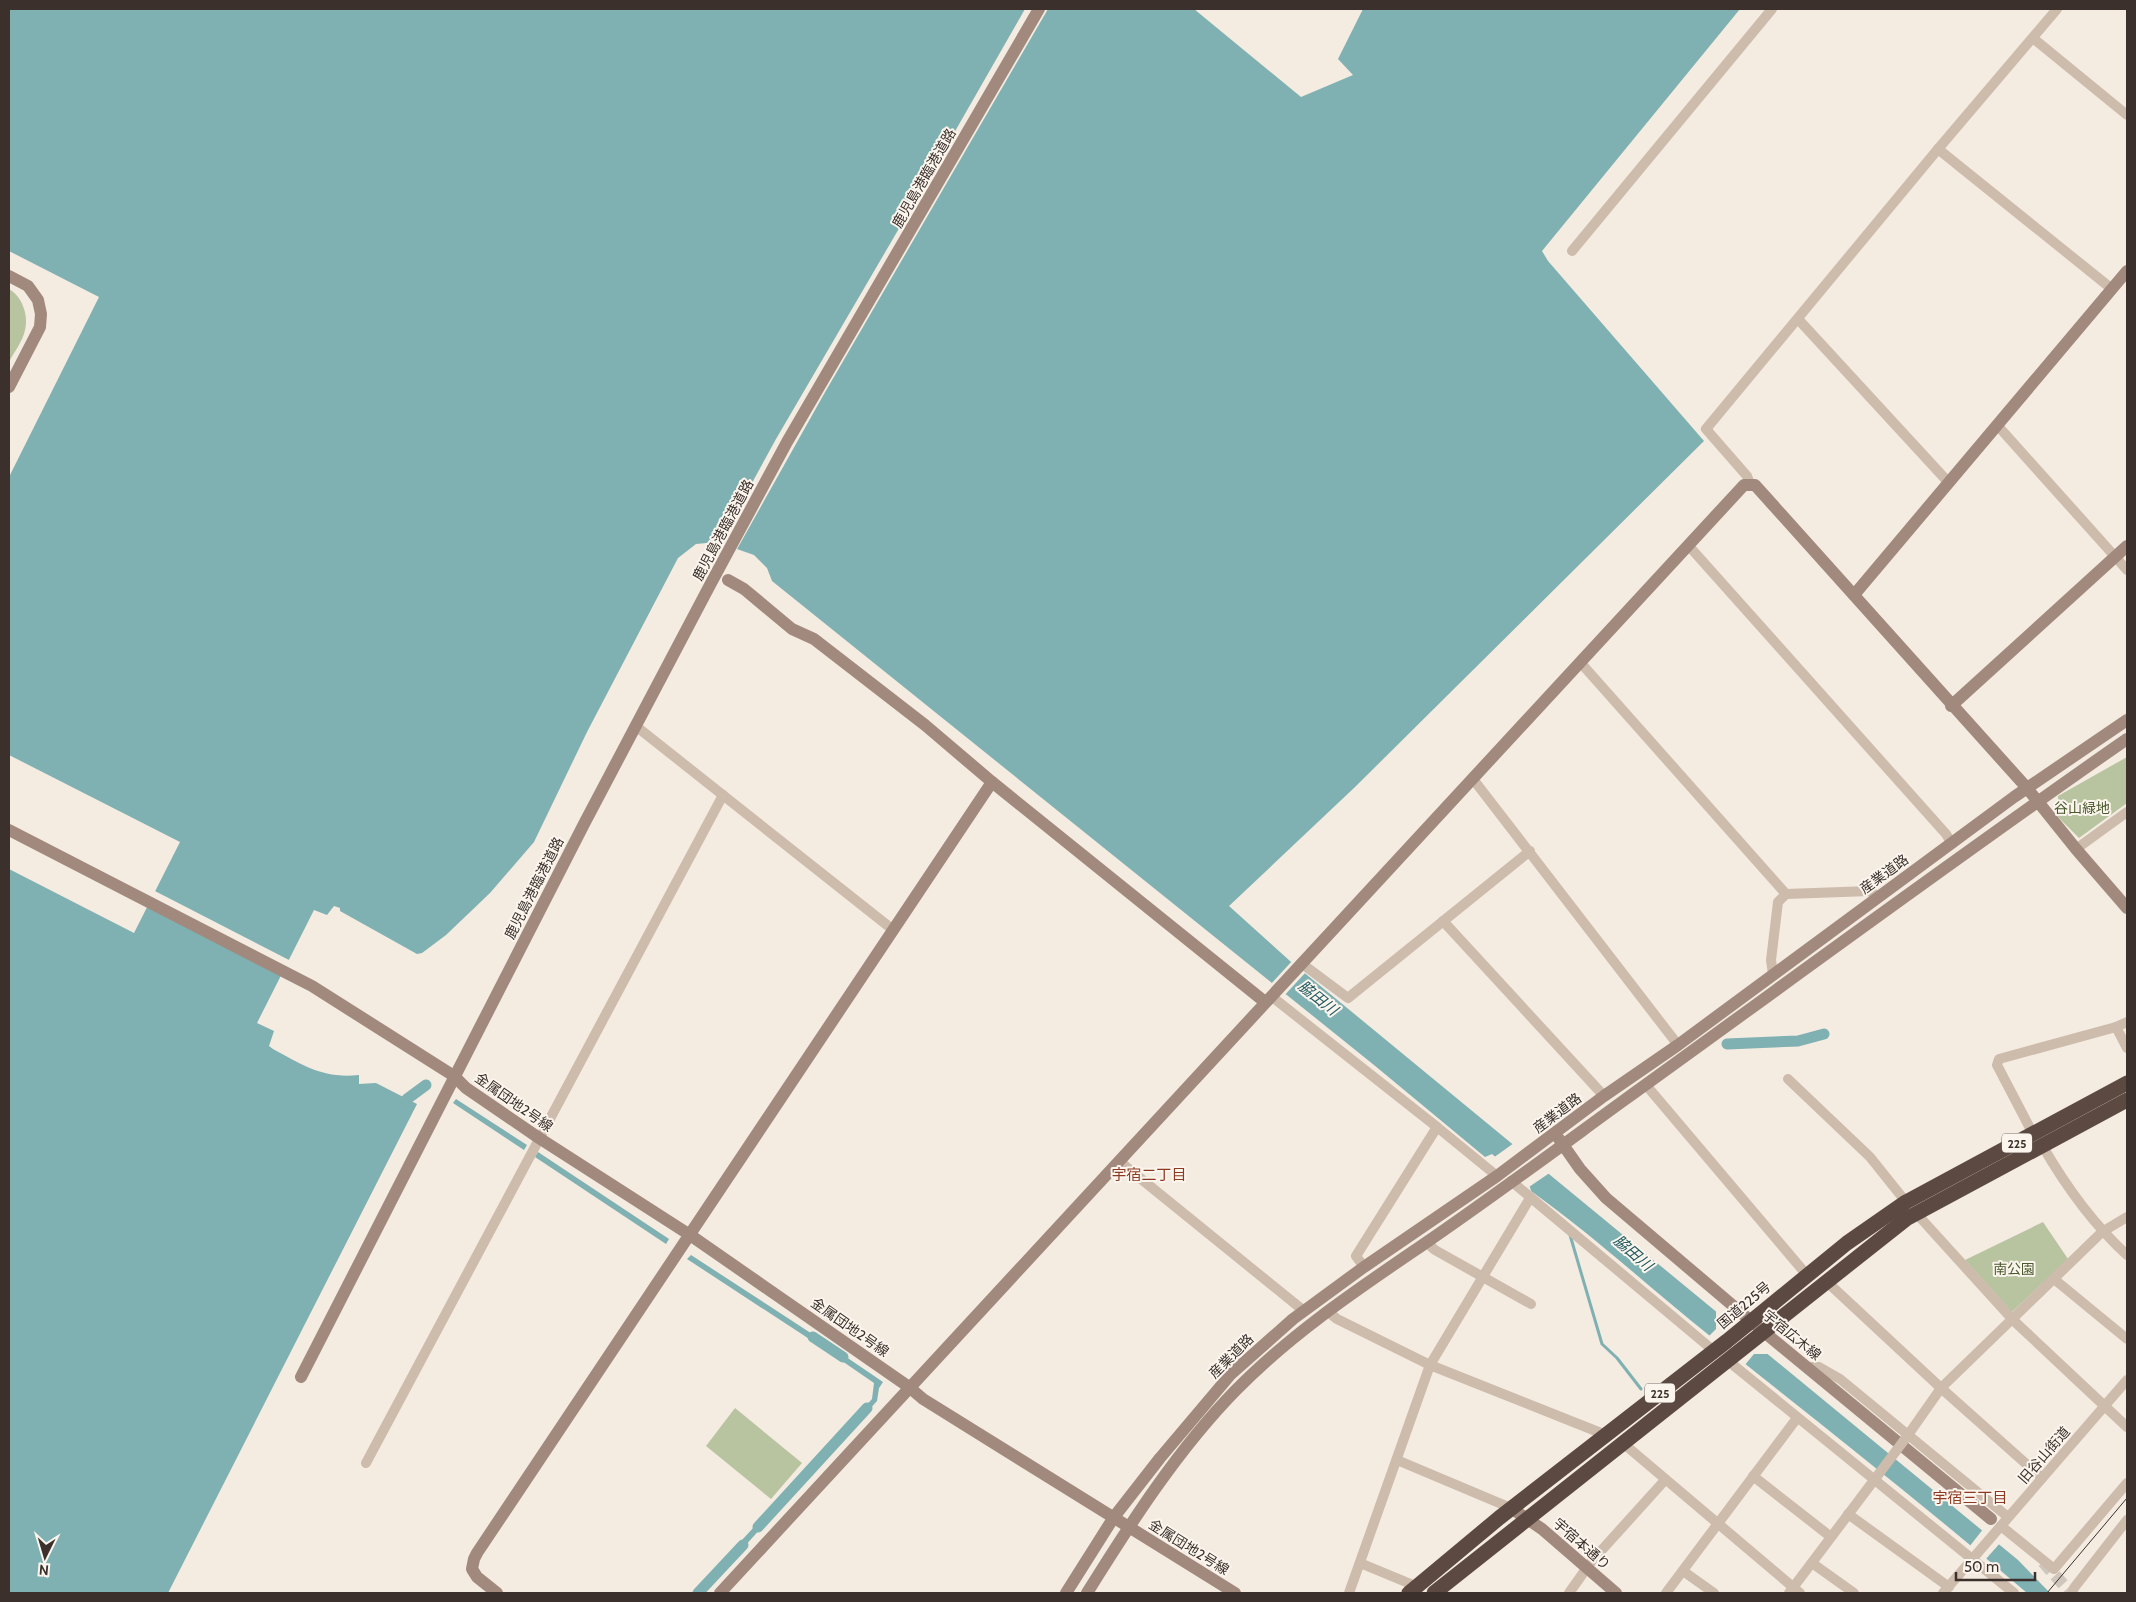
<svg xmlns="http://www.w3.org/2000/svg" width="2136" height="1602" font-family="Cabin,'Noto Sans JP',sans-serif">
<rect width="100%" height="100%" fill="#f4ebe1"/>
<g fill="#b8c4a0">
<path d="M 9,289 C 22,296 29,316 25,330 C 23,341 14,352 9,362 Z"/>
<path d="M 2127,757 L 2127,803 L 2079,838 L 2058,817 L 2058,796 Z"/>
<path d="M 2043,1222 L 2068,1259 L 2012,1312 L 1965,1260 Z"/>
<path d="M 735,1408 L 802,1463 L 771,1499 L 706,1446 Z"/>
</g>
<g fill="#7fb0b2">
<path d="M 9,9 L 1194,9 L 1301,97 L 1353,75 L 1338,59 L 1363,9 L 1740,9 L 1542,251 L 1548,261 L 1704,441 L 1355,787 L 1229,906 L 1290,961 L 2018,1560 L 2050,1593 L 2027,1593 C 1924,1505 1817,1421 1710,1336 C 1650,1288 1594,1236 1531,1191 L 1530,1187 L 1492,1154 L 1485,1157 L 1374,1065 L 772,581 L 767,568 L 754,555 L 717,542 L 696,544 L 678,558 L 587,732 L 534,842 L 490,893 L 446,935 L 422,953 L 417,954 L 340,911 L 340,908 L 334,906 L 327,915 L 314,910 L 257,1023 L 274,1031 L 269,1046 L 273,1049 C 303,1065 323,1079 359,1075 L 359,1084 L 376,1083 L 417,1104 L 168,1593 L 9,1593 L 9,869 L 134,933 L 180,842 L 9,755 L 9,477 L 99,297 L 9,251 Z"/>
<path d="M 456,1099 L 527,1145 L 524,1150 L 453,1103 Z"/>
<path d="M 538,1152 L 669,1239 L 666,1244 L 535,1157 Z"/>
<path d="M 691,1255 L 826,1343 L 823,1348 L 687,1259 Z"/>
<path d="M 833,1348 L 883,1382 L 879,1388 L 877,1401 L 859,1421 L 855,1418 L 872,1399 L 874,1383 L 829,1352 Z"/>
<path d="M 815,1460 L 819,1464 L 802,1483 L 798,1478 Z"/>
<path d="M 791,1487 L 796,1491 L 779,1510 L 774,1505 Z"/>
<path d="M 766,1514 L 770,1518 L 735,1557 L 730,1553 Z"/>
<path d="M 720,1563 L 725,1566 L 700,1593 L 696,1590 Z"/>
</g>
<g fill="#f4ebe1">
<path d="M 1025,9 L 1048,9 L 824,394 L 736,551 L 718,545 L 776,439 L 932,172 L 930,168 L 938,154 L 942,154 Z"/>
<path d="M 153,890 L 291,961 L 283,977 L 145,906 Z"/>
<path d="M 1293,960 L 1306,972 L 1283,997 L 1270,985 Z"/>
<path d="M 1514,1143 L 1551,1172 L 1529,1187 L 1493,1158 Z"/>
<path d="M 1716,1308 L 1770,1354 L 1754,1354 L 1744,1366 L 1724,1350 L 1709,1336 L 1716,1329 Z"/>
<path d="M 1984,1528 L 2001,1542 L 1985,1560 L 1969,1547 Z"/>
</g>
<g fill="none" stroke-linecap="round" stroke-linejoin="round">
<path stroke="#7fb0b2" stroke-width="3" d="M 1570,1235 L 1602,1344 L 1617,1358 L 1641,1389"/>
<g stroke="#7fb0b2" stroke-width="11">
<path d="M 1727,1044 L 1798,1041 L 1824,1034"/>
<path d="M 407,1099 L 426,1085"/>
<path d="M 813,1337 L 843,1357"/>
<path d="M 758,1527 L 867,1408"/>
<path d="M 698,1593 L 743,1545"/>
</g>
<path stroke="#cfc6bd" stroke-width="12" stroke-dasharray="12 6" stroke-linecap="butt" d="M 2043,1562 L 2071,1593"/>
<g stroke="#cdbbac" stroke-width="10">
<path d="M 2033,38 L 2127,115"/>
<path d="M 1938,149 L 2112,289"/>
<path d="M 1572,251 L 1772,9"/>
<path d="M 1798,319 L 1949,483"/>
<path d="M 1998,426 L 2127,570"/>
<path d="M 1750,484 L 1747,476 L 1706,429 L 1938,149 L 2057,9"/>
<path d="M 1688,545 L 1946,834 L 1952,844"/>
<path d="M 1580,662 L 1786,894"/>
<path d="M 637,727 L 892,929"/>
<path d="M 1473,779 L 1678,1045"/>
<path d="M 2076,849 L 2127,812"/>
<path d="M 1443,921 L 1604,1096"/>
<path d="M 1301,963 L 1348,998 L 1530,851"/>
<path d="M 1773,974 L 1771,960 L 1778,902 L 1786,894 L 1870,891 L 1878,897"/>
<path d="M 1271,996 L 1437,1127 L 1356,1256 L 1364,1267"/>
<path d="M 2116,1027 L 2127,1048"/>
<path d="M 1788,1079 L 1870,1157 L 1906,1202"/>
<path d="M 1646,1085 L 1806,1274"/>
<path d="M 1437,1127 L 1497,1176"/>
<path d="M 2033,1134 L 1997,1065 L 1999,1059 L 2116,1027 L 2127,1022"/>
<path d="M 2042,1145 C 2065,1185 2093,1224 2127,1255"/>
<path d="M 1119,1161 L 1304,1311"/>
<path d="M 1511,1181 L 1714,1351"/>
<path d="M 1916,1213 L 2013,1320 L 2127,1427"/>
<path d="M 1426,1242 L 1435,1250 L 1531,1304"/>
<path d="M 2054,1279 L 2127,1339"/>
<path d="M 1826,1281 L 1941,1388 L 2042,1478"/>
<path d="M 1327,1311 L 1337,1319 L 1430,1365 L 1606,1435"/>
<path d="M 1727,1360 L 2014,1593"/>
<path d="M 1808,1367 L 1819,1367 L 1840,1379 L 2008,1517"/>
<path d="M 1908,1435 L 1941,1388 L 2102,1232 L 2127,1217"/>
<path d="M 1624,1444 L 1800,1593"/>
<path d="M 1397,1460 L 1511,1508"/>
<path d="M 366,1463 L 723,795"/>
<path d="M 1753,1476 L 1831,1537"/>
<path d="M 1848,1514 L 1949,1587"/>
<path d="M 2001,1526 L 2054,1569 L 2127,1483"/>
<path d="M 1360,1563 L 1418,1587"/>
<path d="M 1812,1563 L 1854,1593"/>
<path d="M 1683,1571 L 1714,1593"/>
<path d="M 1349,1593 L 1430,1365 L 1530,1198"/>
<path d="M 1569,1593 L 1591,1562 L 1665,1480"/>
<path d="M 1666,1593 L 1797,1418"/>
<path d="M 1789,1593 L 1896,1451"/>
<path d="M 1943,1593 L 2127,1380"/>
<path d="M 2072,1593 L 2074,1588 L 2127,1520"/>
</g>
<g stroke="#a18a7d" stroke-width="12">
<path d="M 9,276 L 28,286 L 38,300 L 41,314 L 40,327 L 9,387"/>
<path d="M 728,580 L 744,589 L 792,629 L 814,639 L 925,725 L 992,782 L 1265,1002"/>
<path d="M 1854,595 L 2127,271"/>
<path d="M 1951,706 L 2127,546"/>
<path d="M 9,830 L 312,986 L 454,1076 L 466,1088 L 539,1138 L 690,1235 L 909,1387 L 923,1399 L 1235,1593"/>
<path d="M 1559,1139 L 1580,1169 L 1606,1198 L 1764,1332 L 1991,1519"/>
<path d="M 301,1377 L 584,824 L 710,585 L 787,442 L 1039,9"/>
<path d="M 1511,1508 L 1542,1529 L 1616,1593"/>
<path d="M 497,1593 L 477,1577 L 472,1569 L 474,1559 L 477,1553 L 992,782"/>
<path d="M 720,1593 L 1744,485 L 1755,485 L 2027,788 L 2076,849 L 2127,908"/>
<path d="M 1066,1593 L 1114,1517 L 1160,1458 L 1231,1374 L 1293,1319 L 1364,1267 L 1497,1176 L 1604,1096 L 1678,1045 L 2014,797 L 2127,720"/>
<path d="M 1087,1593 C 1130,1524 1178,1449 1236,1390 C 1292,1333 1358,1289 1424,1244 C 1491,1198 1557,1149 1623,1101 C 1791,980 1957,857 2127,739"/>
</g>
<g stroke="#5c4a42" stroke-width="15">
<path d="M 1409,1593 L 1499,1518 L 1727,1341 L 1847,1243 L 1906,1202 L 2127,1083"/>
<path d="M 1434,1593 L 1906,1219 L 2127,1100"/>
</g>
<path stroke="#3b302b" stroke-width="1" d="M 2047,1593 L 2127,1498"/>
<path stroke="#cdbbac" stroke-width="10" d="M 1896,1451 L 1908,1435"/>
</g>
<g text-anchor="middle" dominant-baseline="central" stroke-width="4" stroke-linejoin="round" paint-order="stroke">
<g fill="#fbf5ee" stroke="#756b66" stroke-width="1">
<rect x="2002" y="1133.5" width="30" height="19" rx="4"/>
<rect x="1645" y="1383.5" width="30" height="19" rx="4"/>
</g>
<g font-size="12" font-weight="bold" fill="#3b302b">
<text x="2017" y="1143">225</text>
<text x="1660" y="1393">225</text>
</g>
<g font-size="14" fill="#3b302b" stroke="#fbf5ee">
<text transform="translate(924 178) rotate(-60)">鹿児島港臨港道路</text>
<text transform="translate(723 530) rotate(-62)">鹿児島港臨港道路</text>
<text transform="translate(1884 874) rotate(-36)">産業道路</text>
<text transform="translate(534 888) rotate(-63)">鹿児島港臨港道路</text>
<text transform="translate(514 1102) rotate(35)">金属団地2号線</text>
<text transform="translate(1557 1113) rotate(-37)">産業道路</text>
<text transform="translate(1744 1305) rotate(-40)">国道225号</text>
<text transform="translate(850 1327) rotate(35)">金属団地2号線</text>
<text transform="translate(1792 1335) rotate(39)">宇宿広木線</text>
<text transform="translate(1231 1356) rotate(-45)">産業道路</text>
<text transform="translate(2044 1455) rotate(-49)">旧谷山街道</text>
<text transform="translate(1582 1544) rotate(41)">宇宿本通り</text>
<text transform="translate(1189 1547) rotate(32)">金属団地2号線</text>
</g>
<g font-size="14" fill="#4a5a2e" stroke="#fbf5ee">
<text x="2082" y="808">谷山緑地</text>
<text x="2014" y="1269">南公園</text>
</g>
<g font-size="15" font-style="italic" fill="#1f5a5e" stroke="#fbf5ee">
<text transform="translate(1318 998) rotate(39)">脇田川</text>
<text transform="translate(1633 1253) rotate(41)">脇田川</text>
</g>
<g font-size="15" fill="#8c3b22" stroke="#fbf5ee">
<text x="1149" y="1175">宇宿二丁目</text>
<text x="1970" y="1498">宇宿三丁目</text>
</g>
</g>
<rect width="2136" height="1602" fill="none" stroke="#3b302b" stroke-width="20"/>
<g transform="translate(45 1557) rotate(185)" stroke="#fbf5ee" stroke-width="4" paint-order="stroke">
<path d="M0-4L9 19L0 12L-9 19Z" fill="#3b302b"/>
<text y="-8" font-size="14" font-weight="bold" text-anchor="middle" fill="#3b302b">N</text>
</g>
<path d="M1956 1572v8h79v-8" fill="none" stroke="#3b302b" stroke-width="2.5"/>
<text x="1964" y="1572" font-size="15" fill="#3b302b" stroke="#fbf5ee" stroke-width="4" paint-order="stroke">50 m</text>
</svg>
